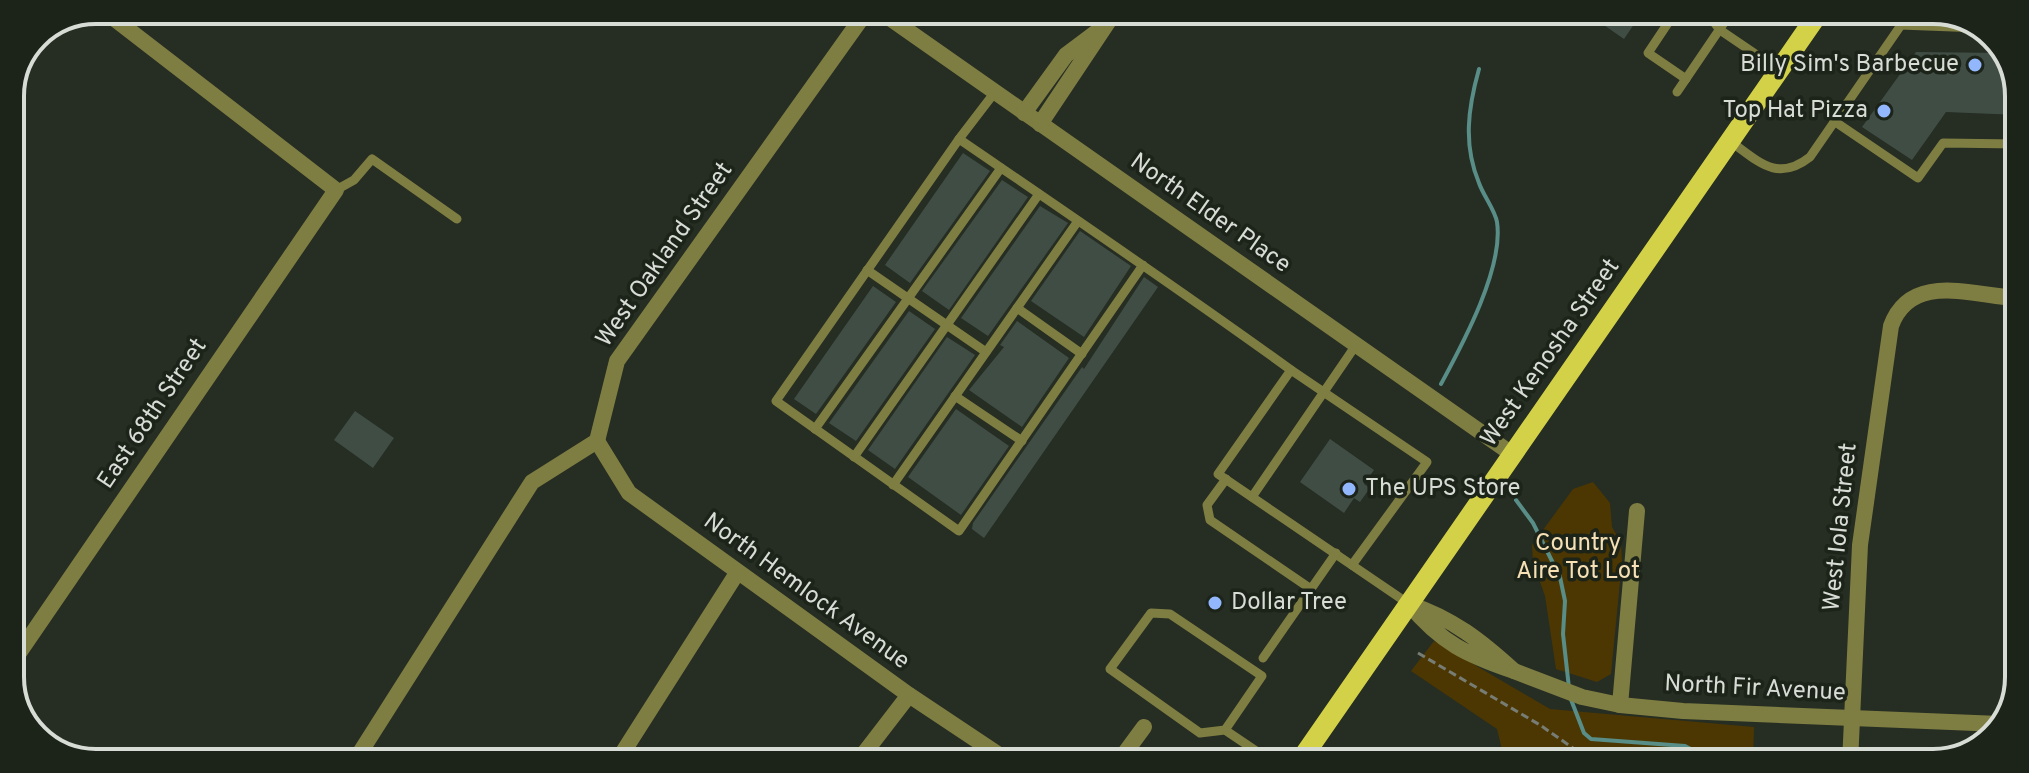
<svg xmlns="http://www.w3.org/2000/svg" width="2029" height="773" font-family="Overpass,sans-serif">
<rect width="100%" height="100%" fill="#262d22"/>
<g fill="#4c3703">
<path d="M 1593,482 L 1610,503 L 1612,527 L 1621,543 L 1622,561 L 1611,674 L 1597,682 L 1556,669 L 1545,596 L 1533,562 L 1532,545 L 1573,489 Z"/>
<path d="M 1434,641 L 1550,709 L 1754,727 L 1753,763 L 1505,762 L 1497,729 L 1411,671 Z"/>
</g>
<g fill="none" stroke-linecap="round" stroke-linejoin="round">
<g stroke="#588e87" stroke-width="4">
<path d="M 1441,384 C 1462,345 1504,268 1497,222 C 1495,210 1483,195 1479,183 C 1463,145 1468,108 1479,69"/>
<path d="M 1516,500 L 1533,523 L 1560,577 L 1565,601 L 1563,634 L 1569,688"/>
<path d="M 1570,697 L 1584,733 L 1591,739 L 1685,746 L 1715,762"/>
</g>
</g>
<g fill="#404d45">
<path d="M 1588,14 L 1641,14 L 1624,39 Z"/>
<path d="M 1916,52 L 2005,53 L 2019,90 L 2019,115 L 1946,112 L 1912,160 L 1862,127 Z"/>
<path d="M 963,153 L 990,171 L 910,283 L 885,265 Z"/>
<path d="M 1002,180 L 1028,197 L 949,310 L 922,291 Z"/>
<path d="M 1040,206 L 1068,223 L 988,336 L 961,318 Z"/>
<path d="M 1080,231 L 1131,266 L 1084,337 L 1031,301 Z"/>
<path d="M 1144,277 L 1158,287 L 984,538 L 972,529 L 973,523 L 1082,367 L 1084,369 Z"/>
<path d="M 873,286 L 896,302 L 816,414 L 794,399 Z"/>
<path d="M 909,311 L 935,329 L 856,441 L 829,423 Z"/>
<path d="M 1017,321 L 1069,358 L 1022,427 L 969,390 L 1004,347 L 1000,345 Z"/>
<path d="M 947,337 L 975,355 L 895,469 L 868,450 Z"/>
<path d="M 956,409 L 1009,446 L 961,515 L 908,477 Z"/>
<path d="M 355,411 L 394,438 L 373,468 L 334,440 Z"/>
<path d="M 1330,439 L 1374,470 L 1364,484 L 1370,488 L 1360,502 L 1354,498 L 1344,513 L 1300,482 Z"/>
</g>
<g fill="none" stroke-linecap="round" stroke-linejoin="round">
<path stroke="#777d74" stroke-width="3" stroke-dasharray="8 4" stroke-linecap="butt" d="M 1418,653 L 1540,725 L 1593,762"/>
<g stroke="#7e7d42" stroke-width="9">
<path d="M 1674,14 L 1648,53 L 1686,79"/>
<path d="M 1708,14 L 1720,30 L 1779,70"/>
<path d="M 1900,25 L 1979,28"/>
<path d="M 1677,92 L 1730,14"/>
<path d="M 1834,121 L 1918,178 L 1943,143 L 2018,144"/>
<path d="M 959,139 L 995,92"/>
<path d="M 1730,141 C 1758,161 1777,183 1810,157 L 1908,15"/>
<path d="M 336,190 L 354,180 L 372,159 L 457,219"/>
<path d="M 1143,265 L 959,531 L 776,401 L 959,139 C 1070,215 1182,291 1291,370 L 1218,474 L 1409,604"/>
<path d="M 867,270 L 986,352"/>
<path d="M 1017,308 L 1082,354"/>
<path d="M 1291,370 L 1427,462 L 1352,565"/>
<path d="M 955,396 L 1022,441"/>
<path d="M 815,429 L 1001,168"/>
<path d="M 854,457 L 1039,194"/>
<path d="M 1226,479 L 1207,505 L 1210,520 L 1311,589"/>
<path d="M 893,485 L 1078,221"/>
<path d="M 1252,497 L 1356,345"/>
<path d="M 1263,658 L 1336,553"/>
<path d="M 1225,730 L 1262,676 L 1170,614 L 1151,613 L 1110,669 L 1200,733 L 1225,730 L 1271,761"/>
</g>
<g stroke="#7e7d42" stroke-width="16">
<path d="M 881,12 L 1512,454"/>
<path d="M 1024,113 L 1066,55 L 1102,28"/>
<path d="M 1040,124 L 1114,13"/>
<path d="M 597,441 L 629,493 L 909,695 L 1008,761"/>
<path d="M 1409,604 C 1452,618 1481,641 1514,671 C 1467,655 1441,643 1409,604 Z"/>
<path d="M 10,666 L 336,190 L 103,10"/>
<path d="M 1514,671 L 1582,697 L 1620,705 L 1683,711 L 2000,724"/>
<path d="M 1620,705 L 1637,511"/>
<path d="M 356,759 L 532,482 L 597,441 L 617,361 L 866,12"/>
<path d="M 618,760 L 737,573"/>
<path d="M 859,760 L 909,695"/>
<path d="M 1119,761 L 1144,727"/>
<path d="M 1850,763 L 1860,545 L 1891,326 C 1911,271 1973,296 2017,298"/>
</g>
<path stroke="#d3d148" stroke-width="20" d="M 1300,761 L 1818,14"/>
</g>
<g fill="#92b7fd" stroke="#1c2319" stroke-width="3">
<circle cx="1975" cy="65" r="8"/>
<circle cx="1884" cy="111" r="8"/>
<circle cx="1349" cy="489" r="8"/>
<circle cx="1215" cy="603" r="8"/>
</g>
<g text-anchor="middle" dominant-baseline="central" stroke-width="7" stroke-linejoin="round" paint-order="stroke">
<g font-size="24" fill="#d7dcd5" stroke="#1c2319" text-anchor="end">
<text x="1959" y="65">Billy Sim's Barbecue</text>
<text x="1868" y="111">Top Hat Pizza</text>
<text x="1365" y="489" text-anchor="start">The UPS Store</text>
<text x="1231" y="603" text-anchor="start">Dollar Tree</text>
</g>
<g font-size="24" fill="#d7dcd5" stroke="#1c2319">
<text transform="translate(1210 214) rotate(35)">North Elder Place</text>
<text transform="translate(665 255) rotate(-55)">West Oakland Street</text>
<text transform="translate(1551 353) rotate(-55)">West Kenosha Street</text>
<text transform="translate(153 414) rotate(-56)">East 68th Street</text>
<text transform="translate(1841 527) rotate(-84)">West Iola Street</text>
<text transform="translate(806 592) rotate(36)">North Hemlock Avenue</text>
<text transform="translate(1755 689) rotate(3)">North Fir Avenue</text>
</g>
<g font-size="24" fill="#f6e0b5" stroke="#1c2319">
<text x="1578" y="544">Country<tspan x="1578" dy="28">Aire Tot Lot</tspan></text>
</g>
</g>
<path d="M0 0H2029V773H0ZM96 24H1933A72 72 0 0 1 2005 96V677A72 72 0 0 1 1933 749H96A72 72 0 0 1 24 677V96A72 72 0 0 1 96 24Z" fill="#1c2319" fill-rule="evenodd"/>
<path fill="none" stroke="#d7dcd5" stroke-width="4" d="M96 24H1933A72 72 0 0 1 2005 96V677A72 72 0 0 1 1933 749H96A72 72 0 0 1 24 677V96A72 72 0 0 1 96 24Z"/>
</svg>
